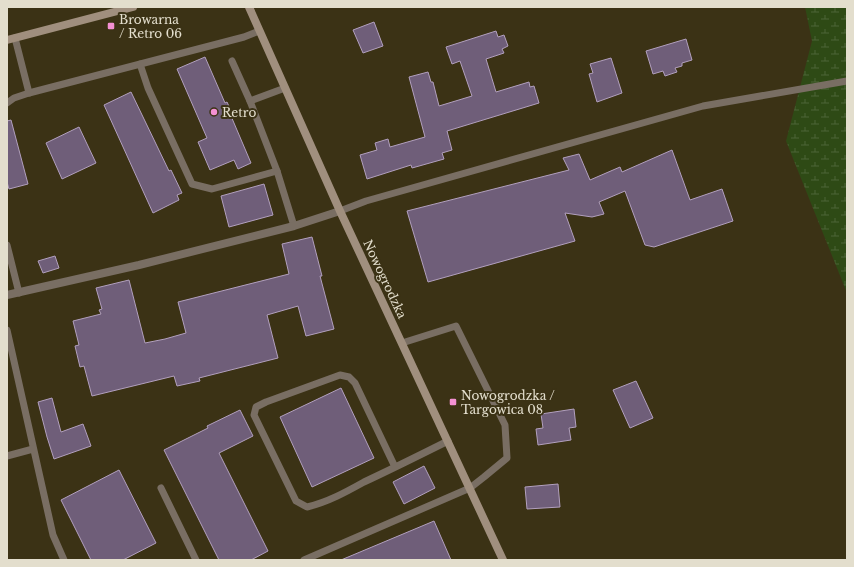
<svg xmlns="http://www.w3.org/2000/svg" width="854" height="567" font-family="'Libre Baskerville',serif">
<defs>
<pattern id="wetland-marsh" width="20" height="14" patternUnits="userSpaceOnUse"><rect width="20" height="14" fill="#2e4a15"/><path d="M1 5h8M5 5V1M11 12h8M15 12V8" fill="none" stroke="#4c6436"/></pattern>
</defs>
<rect width="100%" height="100%" fill="#3b3215"/>
<path fill="url(#wetland-marsh)" d="M 805,7 L 847,7 L 847,293 L 786,141 L 812,41 Z"/>
<g fill="#6f5e79" stroke="#b2a0be">
<path d="M 374,22 L 383,46 L 363,53 L 353,30 Z"/>
<path d="M 496,31 L 498,37 L 504,35 L 508,46 L 502,49 L 504,53 L 486,59 L 496,92 L 529,82 L 530,87 L 534,86 L 539,103 L 447,131 L 452,150 L 442,153 L 444,159 L 412,168 L 411,165 L 367,179 L 360,155 L 377,150 L 375,143 L 388,139 L 390,147 L 425,137 L 409,77 L 428,72 L 431,82 L 433,82 L 439,106 L 472,96 L 460,61 L 452,64 L 446,47 Z"/>
<path d="M 686,39 L 692,60 L 682,63 L 682,66 L 675,68 L 677,72 L 665,76 L 663,71 L 653,74 L 646,51 Z"/>
<path d="M 205,57 L 225,103 L 227,102 L 233,115 L 231,116 L 251,163 L 238,169 L 234,160 L 210,170 L 198,142 L 207,138 L 177,69 Z"/>
<path d="M 611,58 L 622,93 L 597,102 L 589,74 L 593,73 L 590,64 Z"/>
<path d="M 131,92 L 169,171 L 171,170 L 182,193 L 177,195 L 179,200 L 153,213 L 104,105 Z"/>
<path d="M 11,120 L 28,184 L 9,189 L 7,182 L 7,121 Z"/>
<path d="M 79,127 L 96,163 L 62,179 L 46,143 Z"/>
<path d="M 672,150 L 690,200 L 722,189 L 733,221 L 654,247 L 645,245 L 625,191 L 599,202 L 604,214 L 592,217 L 565,213 L 575,241 L 428,282 L 407,211 L 569,170 L 563,158 L 579,154 L 590,180 L 620,167 L 622,172 Z"/>
<path d="M 264,184 L 273,215 L 229,227 L 221,196 Z"/>
<path d="M 312,237 L 322,276 L 320,276 L 334,329 L 306,336 L 298,306 L 267,315 L 278,358 L 199,378 L 200,381 L 177,386 L 174,376 L 92,396 L 84,366 L 80,367 L 75,346 L 79,345 L 73,321 L 101,314 L 99,310 L 102,309 L 96,288 L 129,280 L 145,343 L 165,339 L 186,333 L 178,302 L 289,274 L 282,244 Z"/>
<path d="M 55,256 L 59,268 L 43,273 L 38,261 Z"/>
<path d="M 636,381 L 653,418 L 630,428 L 613,390 Z"/>
<path d="M 341,388 L 374,458 L 312,487 L 280,417 Z"/>
<path d="M 52,398 L 61,432 L 83,424 L 91,446 L 54,459 L 47,437 L 38,402 Z"/>
<path d="M 574,409 L 576,427 L 569,428 L 571,440 L 538,445 L 536,429 L 543,428 L 541,414 Z"/>
<path d="M 240,410 L 253,436 L 219,453 L 268,551 L 251,560 L 219,560 L 164,450 L 208,428 L 207,426 Z"/>
<path d="M 424,466 L 435,488 L 404,504 L 393,482 Z"/>
<path d="M 119,470 L 156,543 L 123,560 L 91,560 L 61,500 Z"/>
<path d="M 558,484 L 560,507 L 527,509 L 525,487 Z"/>
<path d="M 434,521 L 451,560 L 341,560 Z"/>
</g>
<g fill="none" stroke-linecap="round" stroke-linejoin="round">
<g stroke="#796e63" stroke-width="7">
<path d="M 15,38 L 29,93"/>
<path d="M 140,64 L 148,88 L 192,184 L 212,189 L 277,171 L 250,101 L 232,61"/>
<path d="M 250,101 L 285,88"/>
<path d="M 7,103 L 14,98 L 29,93 L 244,37 L 259,31"/>
<path d="M 277,171 L 294,226"/>
<path d="M 340,211 L 366,201 L 703,106 L 847,81"/>
<path d="M 7,245 L 19,293"/>
<path d="M 7,330 L 53,535 L 64,560"/>
<path d="M 7,456 L 33,449"/>
<path d="M 395,467 L 355,383 L 349,377 L 340,375 L 266,402 L 256,407 L 254,415 L 296,501 L 307,507 C 328,502 346,492 364,482 C 392,469 420,455 448,441"/>
<path d="M 161,488 L 196,560"/>
<path d="M 304,560 L 470,488 L 484,477 L 507,458 L 505,425 L 456,326 L 402,343"/>
</g>
<path stroke="#796e63" stroke-width="8" d="M 7,295 L 139,265 L 294,226 L 340,211"/>
<g stroke="#a08f7e" stroke-width="8">
<path d="M 249,7 L 340,211 L 503,560"/>
<path d="M 7,40 L 133,7"/>
</g>
</g>
<g fill="#f491d3" stroke="#3b3215" stroke-width="1.5">
<rect x="107" y="22" width="8" height="8" rx="2"/>
<circle cx="214" cy="112" r="4"/>
<rect x="449" y="398" width="8" height="8" rx="2"/>
</g>
<g text-anchor="middle" dominant-baseline="central" stroke-width="4" stroke-linejoin="round" paint-order="stroke">
<g font-size="12" fill="#e3decd" stroke="#3b3215" text-anchor="start">
<text x="119" y="19">Browarna<tspan x="119" dy="14">/ Retro 06</tspan></text>
<text x="222" y="112">Retro</text>
<text x="461" y="395">Nowogrodzka /<tspan x="461" dy="14">Targowica 08</tspan></text>
</g>
<g font-size="12" fill="#e3decd" stroke="#3b3215">
<text transform="translate(385 279) rotate(65)">Nowogrodzka</text>
</g>
</g>
<rect width="854" height="567" fill="none" stroke="#e3decd" stroke-width="16"/>
</svg>
